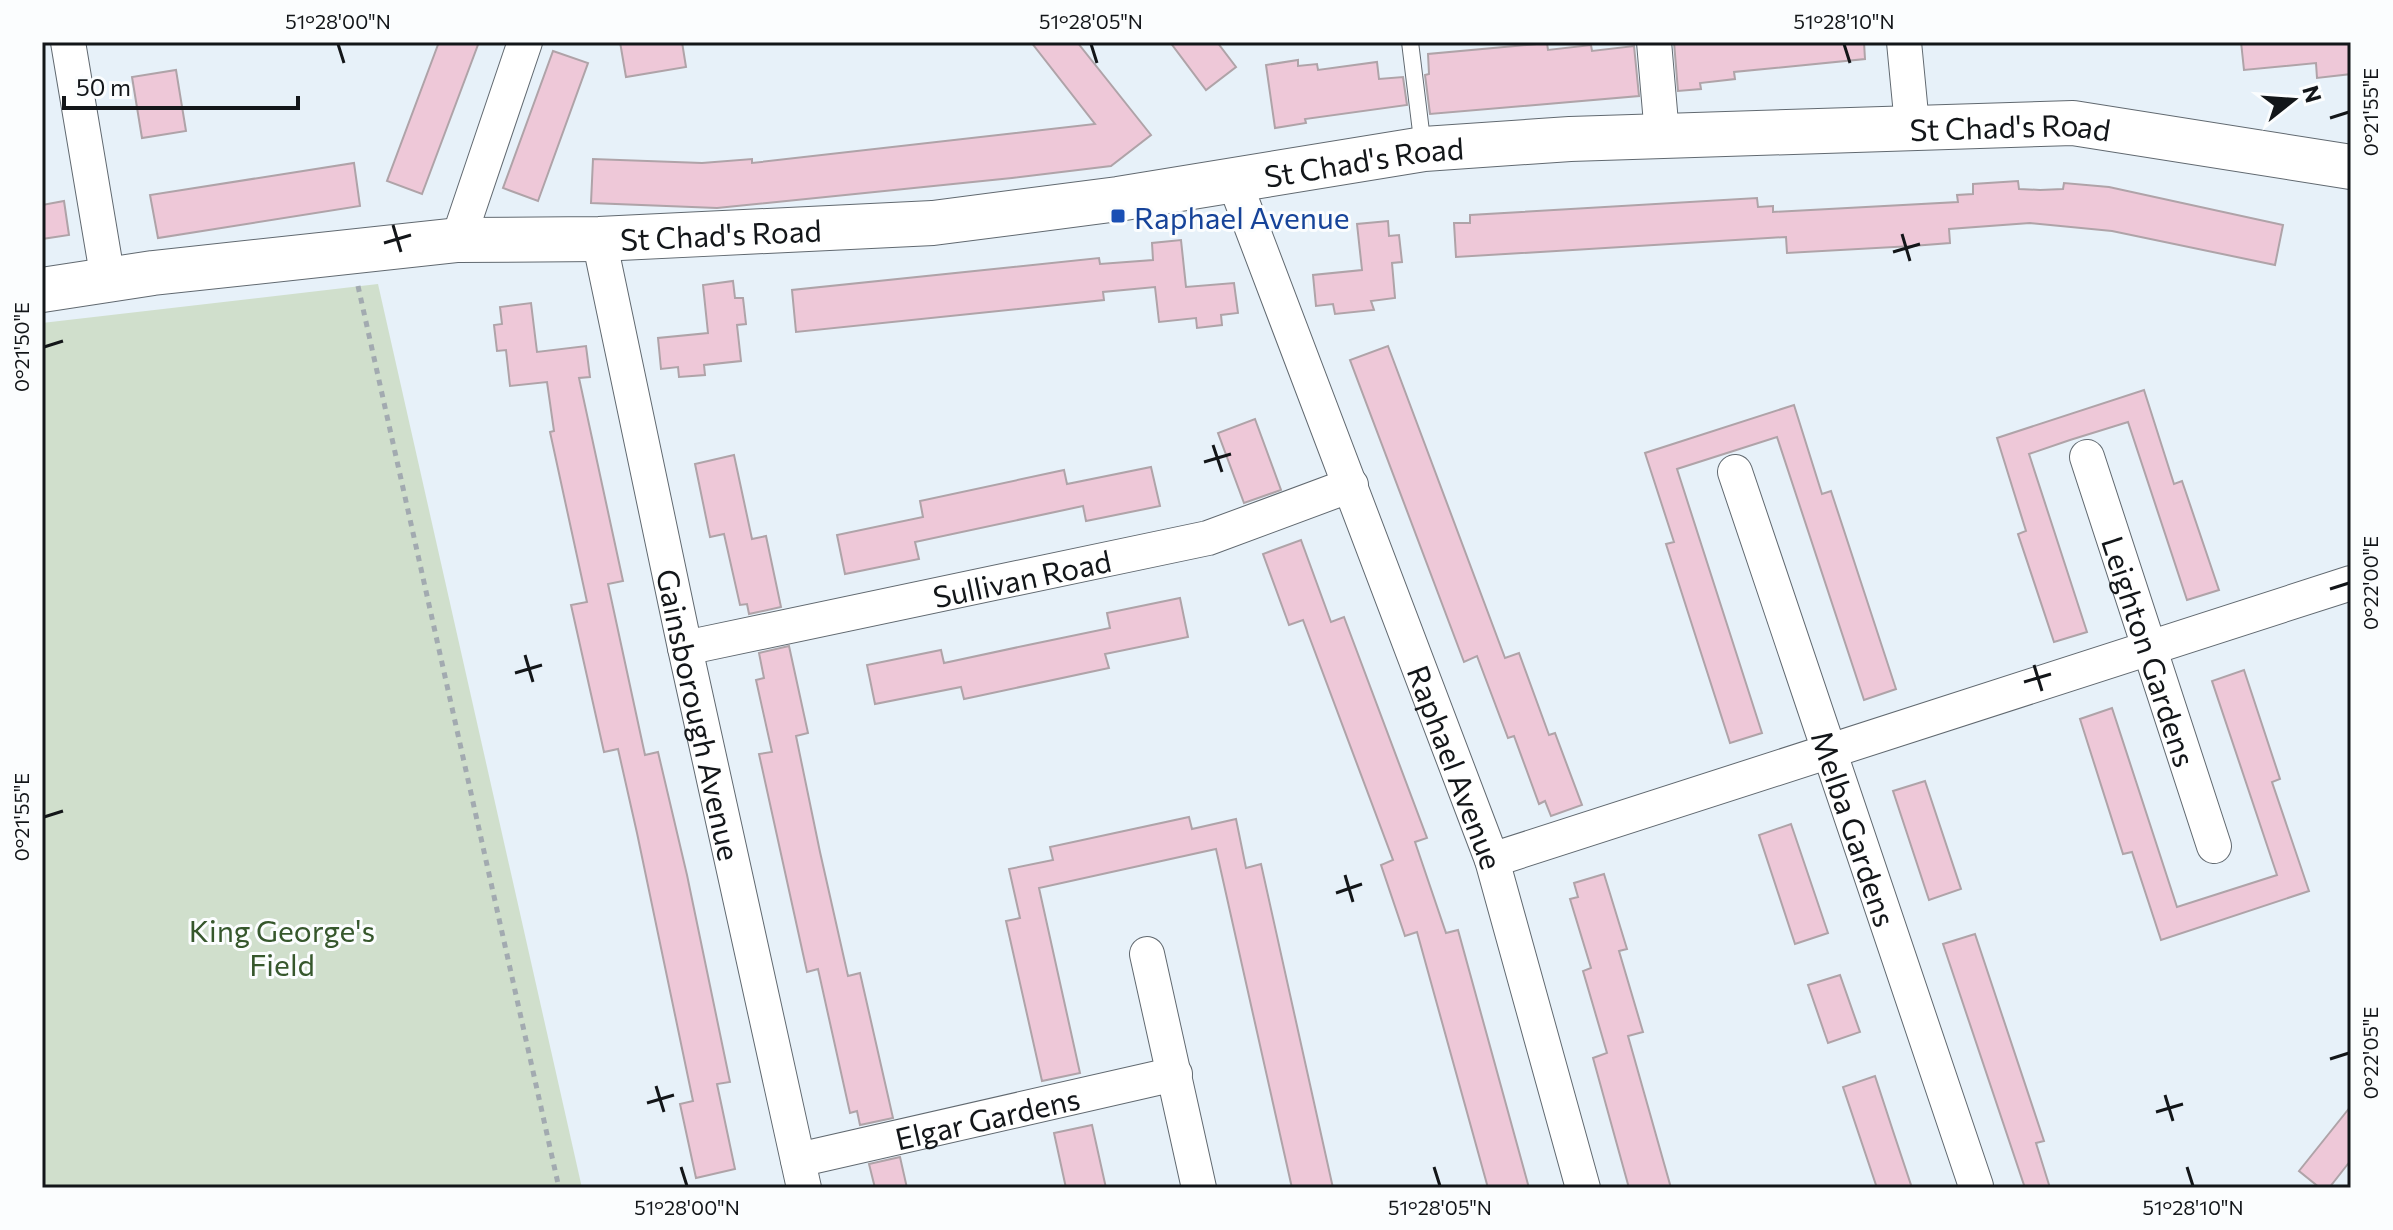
<svg xmlns="http://www.w3.org/2000/svg" width="2393" height="1230" font-family="Commissioner,sans-serif">
<rect width="100%" height="100%" fill="#e7f1f9"/>
<path fill="#d0dfcc" d="M 378,284 L 582,1188 L 42,1188 L 42,323 Z"/>
<g fill="#eec8d8" stroke="#afa3a8" stroke-width="2">
<path d="M 439,42 L 479,42 L 422,194 L 387,181 Z"/>
<path d="M 620,42 L 682,42 L 686,67 L 626,77 Z"/>
<path d="M 1031,42 L 1077,42 L 1151,135 L 1111,166 L 1012,178 L 717,208 L 591,203 L 593,159 L 702,163 L 752,159 L 752,163 L 1095,124 Z"/>
<path d="M 1170,42 L 1217,42 L 1236,67 L 1206,90 Z"/>
<path d="M 1674,42 L 1864,42 L 1865,59 L 1734,72 L 1735,79 L 1700,83 L 1701,89 L 1678,91 Z"/>
<path d="M 2241,42 L 2351,42 L 2351,74 L 2317,78 L 2316,63 L 2244,70 Z"/>
<path d="M 1547,43 L 1548,50 L 1591,45 L 1592,51 L 1634,46 L 1639,96 L 1430,114 L 1425,75 L 1429,74 L 1428,54 Z"/>
<path d="M 553,51 L 588,63 L 538,201 L 503,188 Z"/>
<path d="M 1298,60 L 1298,66 L 1317,64 L 1318,70 L 1377,62 L 1379,79 L 1403,77 L 1407,105 L 1305,119 L 1306,123 L 1275,128 L 1266,65 Z"/>
<path d="M 176,70 L 186,131 L 142,138 L 132,77 Z"/>
<path d="M 354,163 L 360,206 L 158,238 L 150,195 Z"/>
<path d="M 2018,181 L 2019,189 L 2040,190 L 2063,189 L 2064,183 L 2109,187 L 2283,225 L 2275,265 L 2112,231 L 2030,223 L 1949,229 L 1950,243 L 1912,246 L 1787,253 L 1786,237 L 1456,257 L 1454,223 L 1470,223 L 1470,215 L 1757,198 L 1758,207 L 1773,206 L 1773,212 L 1958,202 L 1957,195 L 1973,194 L 1973,184 Z"/>
<path d="M 64,201 L 69,235 L 42,239 L 42,205 Z"/>
<path d="M 1388,221 L 1389,236 L 1399,235 L 1402,262 L 1392,263 L 1395,298 L 1371,301 L 1374,310 L 1335,314 L 1333,304 L 1316,306 L 1313,275 L 1362,270 L 1357,224 Z"/>
<path d="M 1181,240 L 1186,287 L 1234,283 L 1238,313 L 1221,315 L 1222,325 L 1197,328 L 1196,318 L 1159,322 L 1155,287 L 1103,292 L 1104,300 L 796,332 L 792,290 L 1099,258 L 1100,264 L 1153,260 L 1152,243 Z"/>
<path d="M 733,281 L 735,298 L 743,298 L 746,324 L 737,325 L 741,361 L 704,365 L 705,375 L 679,377 L 678,367 L 661,369 L 658,338 L 708,333 L 703,285 Z"/>
<path d="M 531,303 L 537,352 L 586,346 L 590,377 L 579,378 L 623,581 L 608,584 L 645,755 L 658,752 L 687,875 L 730,1082 L 717,1084 L 735,1169 L 696,1178 L 680,1104 L 693,1101 L 637,833 L 618,749 L 604,752 L 571,605 L 587,602 L 550,432 L 554,431 L 547,382 L 510,386 L 506,350 L 497,351 L 494,325 L 502,324 L 500,307 Z"/>
<path d="M 1388,346 L 1505,658 L 1519,653 L 1549,735 L 1555,733 L 1582,805 L 1551,816 L 1545,801 L 1539,804 L 1514,736 L 1508,738 L 1477,656 L 1464,662 L 1350,360 Z"/>
<path d="M 2144,390 L 2174,484 L 2182,481 L 2219,590 L 2187,600 L 2128,422 L 2070,440 L 2029,454 L 2087,632 L 2054,642 L 2018,534 L 2026,531 L 1997,438 Z"/>
<path d="M 1794,405 L 1822,494 L 1831,491 L 1896,689 L 1864,700 L 1777,437 L 1677,469 L 1762,733 L 1730,743 L 1666,544 L 1674,542 L 1645,453 Z"/>
<path d="M 1255,419 L 1281,490 L 1244,503 L 1218,433 Z"/>
<path d="M 734,455 L 752,539 L 766,536 L 781,607 L 749,614 L 747,604 L 740,605 L 724,534 L 710,537 L 695,464 Z"/>
<path d="M 1151,467 L 1160,506 L 1086,521 L 1083,506 L 915,542 L 919,559 L 845,574 L 837,535 L 923,517 L 920,501 L 1064,470 L 1067,484 Z"/>
<path d="M 1301,540 L 1331,622 L 1344,617 L 1427,838 L 1415,842 L 1446,933 L 1458,930 L 1529,1188 L 1488,1188 L 1417,932 L 1405,936 L 1381,865 L 1393,860 L 1303,620 L 1289,625 L 1263,554 Z"/>
<path d="M 1180,598 L 1188,637 L 1105,654 L 1109,668 L 964,699 L 961,687 L 875,704 L 867,665 L 941,650 L 944,663 L 1028,645 L 1110,628 L 1107,613 Z"/>
<path d="M 789,646 L 808,733 L 796,736 L 820,852 L 848,976 L 860,973 L 893,1118 L 860,1125 L 857,1111 L 850,1113 L 818,969 L 807,972 L 759,754 L 772,752 L 756,680 L 764,678 L 759,653 Z"/>
<path d="M 2244,670 L 2280,779 L 2272,782 L 2309,891 L 2161,940 L 2132,852 L 2123,854 L 2080,719 L 2112,708 L 2177,907 L 2277,875 L 2212,681 Z"/>
<path d="M 1925,781 L 1961,889 L 1929,900 L 1893,791 Z"/>
<path d="M 1189,817 L 1192,829 L 1236,819 L 1246,868 L 1261,864 L 1333,1188 L 1292,1188 L 1216,849 L 1039,888 L 1080,1073 L 1042,1081 L 1006,921 L 1020,918 L 1009,869 L 1053,860 L 1050,847 Z"/>
<path d="M 1791,824 L 1828,933 L 1795,944 L 1759,835 Z"/>
<path d="M 1604,874 L 1627,949 L 1619,951 L 1643,1032 L 1628,1036 L 1671,1188 L 1629,1188 L 1593,1058 L 1607,1053 L 1583,971 L 1591,968 L 1570,899 L 1578,897 L 1574,883 Z"/>
<path d="M 1975,934 L 2044,1141 L 2036,1143 L 2050,1188 L 2025,1188 L 1943,944 Z"/>
<path d="M 1840,975 L 1860,1032 L 1828,1043 L 1808,985 Z"/>
<path d="M 1875,1076 L 1893,1131 L 1912,1188 L 1877,1188 L 1843,1087 Z"/>
<path d="M 2351,1106 L 2351,1160 L 2329,1188 L 2320,1188 L 2299,1171 Z"/>
<path d="M 1092,1125 L 1106,1188 L 1066,1188 L 1054,1133 Z"/>
<path d="M 900,1157 L 907,1188 L 875,1188 L 869,1164 Z"/>
</g>
<g fill="none" stroke-linecap="round" stroke-linejoin="round">
<g stroke="#616970" stroke-width="18">
<path id="service" d="M 1410,42 L 1423,148"/>
</g>
<g stroke="#616970" stroke-width="36">
<g id="minor">
<path d="M 68,42 L 108,280"/>
<path d="M 1654,42 L 1662,135"/>
<path d="M 1904,42 L 1912,125"/>
<path id="s1" d="M 1233,178 L 1492,860 L 1583,1188"/>
<path id="s2" d="M 599,239 L 685,648 L 804,1188"/>
<path d="M 458,240 L 525,42"/>
<path id="s3" d="M 2087,457 L 2214,846"/>
<path id="s4" d="M 1735,472 L 1976,1186"/>
<path id="s5" d="M 685,648 L 1208,538 L 1351,485"/>
<path d="M 1492,860 L 2351,583"/>
<path d="M 1147,954 L 1199,1188"/>
<path id="s6" d="M 798,1160 L 1175,1074"/>
</g>
</g>
<g stroke="#616970" stroke-width="46">
<g id="primary">
<path id="s7" d="M 42,290 L 153,273 L 458,240 L 599,239 L 933,223 L 1118,199 L 1424,149 L 1570,139 L 2073,123 L 2351,167"/>
</g>
</g>
<path stroke="#a2aab0" stroke-width="5" stroke-dasharray="6 6" stroke-linecap="butt" d="M 358,286 L 559,1188"/>
<use href="#service" stroke="#fff" stroke-width="16"/>
<use href="#minor" stroke="#fff" stroke-width="34"/>
<use href="#primary" stroke="#fff" stroke-width="44"/>
</g>
<path fill="none" stroke="#131619" stroke-width="3" d="M 338,44 L 344,63M 1091,44 L 1097,63M 1844,44 L 1850,63M 2330,118 L 2349,112M 393,225 L 401,252M 1902,234 L 1910,261M 384,243 L 411,235M 1893,252 L 1920,244M 44,347 L 63,341M 1213,445 L 1222,472M 1204,462 L 1231,454M 2330,589 L 2349,583M 525,655 L 533,682M 2034,665 L 2042,691M 515,673 L 542,665M 2024,682 L 2051,674M 44,817 L 63,811M 1345,875 L 1353,902M 1336,893 L 1362,884M 2330,1059 L 2349,1053M 656,1086 L 664,1112M 2165,1095 L 2173,1121M 647,1103 L 674,1095M 2156,1112 L 2183,1104M 681,1167 L 687,1186M 1434,1167 L 1440,1186M 2187,1167 L 2193,1186"/>
<rect fill="#1a4fb4" stroke="#fbfdfe" stroke-width="3" x="1110" y="208" width="16" height="16" rx="4"/>
<g text-anchor="middle" dominant-baseline="central" stroke-width="6" stroke-linejoin="round" paint-order="stroke">
<g font-size="30" fill="#131619" stroke="#fbfdfe">
<text stroke="none"><textPath href="#s7" startOffset="1978">St Chad's Road</textPath></text>
<text stroke="none"><textPath href="#s7" startOffset="1330">St Chad's Road</textPath></text>
<text stroke="none"><textPath href="#s7" startOffset="682">St Chad's Road</textPath></text>
<text stroke="none"><textPath href="#s5" startOffset="344">Sullivan Road</textPath></text>
<text stroke="none"><textPath href="#s3" startOffset="204">Leighton Gardens</textPath></text>
<text stroke="none"><textPath href="#s2" startOffset="486">Gainsborough Avenue</textPath></text>
<text stroke="none"><textPath href="#s1" startOffset="630">Raphael Avenue</textPath></text>
<text stroke="none"><textPath href="#s4" startOffset="376">Melba Gardens</textPath></text>
<text stroke="none"><textPath href="#s6" startOffset="194">Elgar Gardens</textPath></text>
</g>
<g font-size="30" fill="#164399" stroke="#fbfdfe" text-anchor="start">
<text x="1134" y="216">Raphael Avenue</text>
</g>
<g font-size="30" fill="#36572c" stroke="#fbfdfe">
<text x="282" y="929">King George's<tspan x="282" dy="34">Field</tspan></text>
</g>
</g>
<rect width="2393" height="1230" fill="none" stroke="#fbfdfe" stroke-width="88"/>
<g transform="translate(2293 100) rotate(73)" stroke="#fbfdfe" stroke-width="6" paint-order="stroke">
<path d="M0-6L14 30L0 20L-14 30Z" fill="#131619"/>
<text y="-12" font-size="22" font-weight="bold" text-anchor="middle" fill="#131619">N</text>
</g>
<path d="M64 96v12h234v-12" fill="none" stroke="#131619" stroke-width="4"/>
<text x="76" y="96" font-size="24" fill="#131619" stroke="#fbfdfe" stroke-width="6" paint-order="stroke">50 m</text>
<rect x="44" y="44" width="2305" height="1142" fill="none" stroke="#131619" stroke-width="3"/>
<g font-size="20" text-anchor="middle" fill="#131619">
<text x="338" y="29">51°28'00"N</text>
<text x="1091" y="29">51°28'05"N</text>
<text x="1844" y="29">51°28'10"N</text>
<text transform="translate(2371 112) rotate(-90)" y="7">0°21'55"E</text>
<text transform="translate(22 347) rotate(-90)" y="7">0°21'50"E</text>
<text transform="translate(2371 583) rotate(-90)" y="7">0°22'00"E</text>
<text transform="translate(22 817) rotate(-90)" y="7">0°21'55"E</text>
<text transform="translate(2371 1053) rotate(-90)" y="7">0°22'05"E</text>
<text x="687" y="1215">51°28'00"N</text>
<text x="1440" y="1215">51°28'05"N</text>
<text x="2193" y="1215">51°28'10"N</text>
</g>
</svg>
